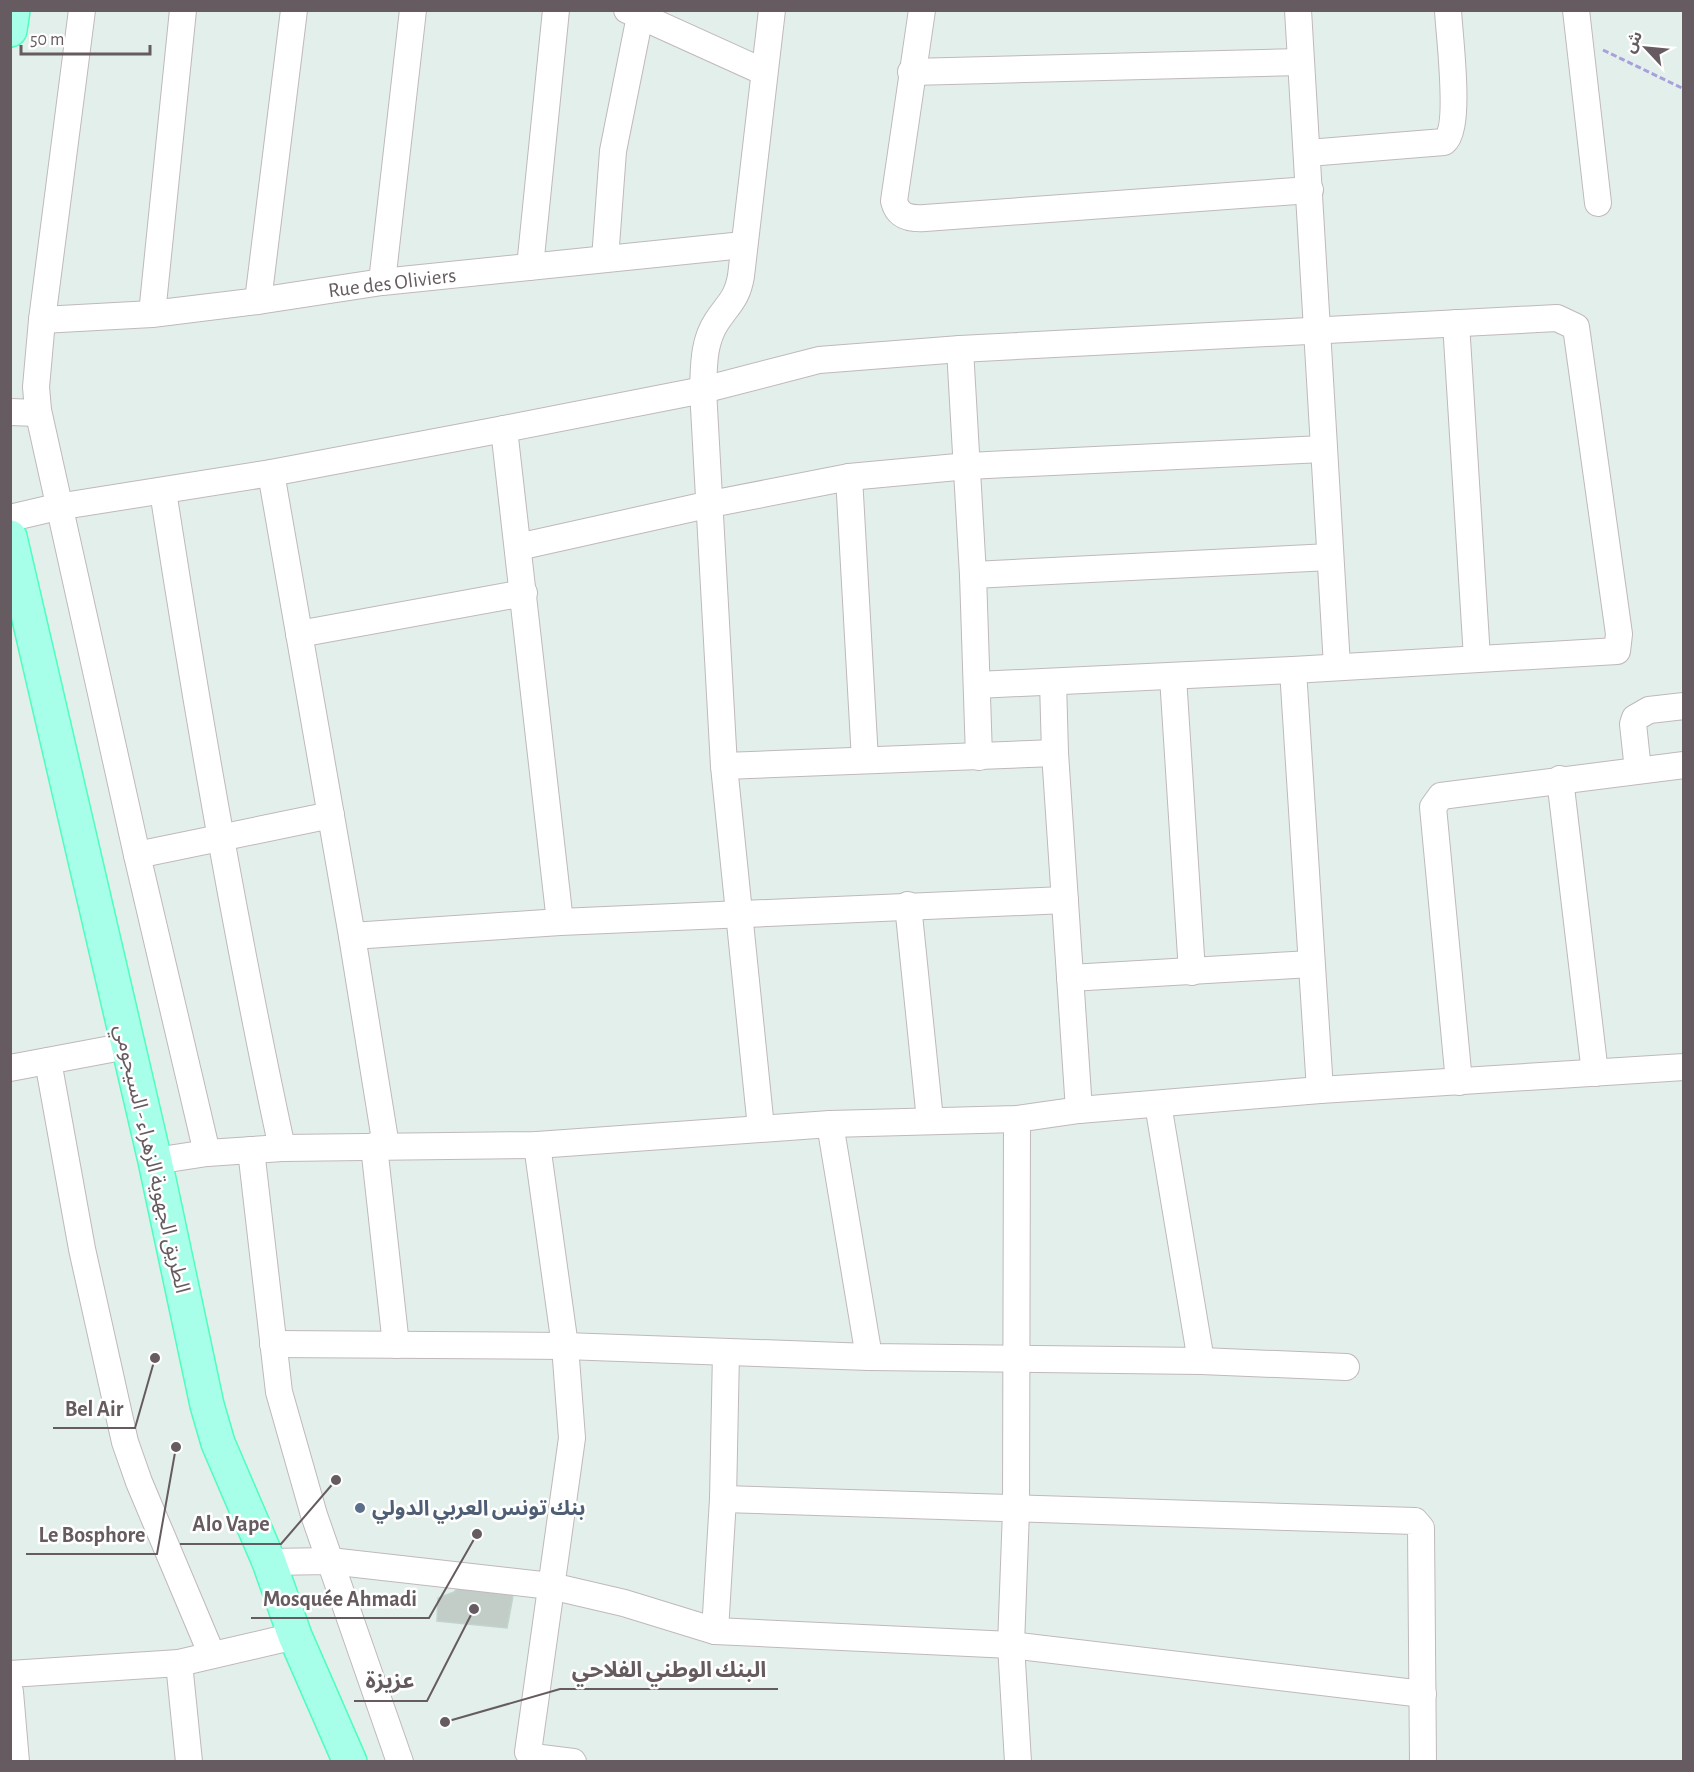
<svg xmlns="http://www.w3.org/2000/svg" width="1694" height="1772" font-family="'Alegreya Sans','Noto Sans Arabic',sans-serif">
<rect width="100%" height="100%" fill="#e3efeb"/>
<path fill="#c2cdc8" stroke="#c1d5cd" stroke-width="1.5" d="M 464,1581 L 502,1584 L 513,1596 L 507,1628 L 437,1621 L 438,1598 L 454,1592 Z"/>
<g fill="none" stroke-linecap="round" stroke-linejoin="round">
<g stroke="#c0b8bc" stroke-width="28">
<g id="minor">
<path d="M 82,10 L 42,320 L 36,387 L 38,410 L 137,855 L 331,815"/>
<path d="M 627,10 L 764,72"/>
<path d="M 922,10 L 894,201 C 898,217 910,219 925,218 L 1310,190"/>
<path d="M 1298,10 L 1337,666"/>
<path d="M 1576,10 L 1598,203"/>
<path d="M 911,72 L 1300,62"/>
<path d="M 1308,153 L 1444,142 C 1462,128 1449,35 1448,10"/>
<path d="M 605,259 L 613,151 L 640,16"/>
<path d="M 530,267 L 556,10"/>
<path d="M 382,282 L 413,10"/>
<path d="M 258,301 L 294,10"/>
<path d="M 152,314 L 183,10"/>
<path d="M 42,320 L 152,314 L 258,301 L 382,282 L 743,245"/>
<path d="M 1456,323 L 1477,658"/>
<path d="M 960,349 L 973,575 L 979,757"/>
<path d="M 10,412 L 38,413"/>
<path d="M 504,429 L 560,922"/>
<path d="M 271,473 L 352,936 L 386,1146"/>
<path d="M 849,477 L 968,466 L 1323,449"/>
<path d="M 163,491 C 197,711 235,930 282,1148"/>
<path d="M 10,518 L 57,507 L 271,473 L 504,429 L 703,390 L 819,360 L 960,349 L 1557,318 L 1576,327 L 1619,634 L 1617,651 L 1293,670 L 977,685"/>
<path d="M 518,547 L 711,504 L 849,477 L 865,760"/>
<path d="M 973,575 L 1330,557"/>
<path d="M 299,634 L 524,593"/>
<path d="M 1293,670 L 1320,1090"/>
<path d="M 1173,677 L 1192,972"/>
<path d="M 1053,682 L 1055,753 L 1079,1110"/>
<path d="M 724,766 L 1055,753"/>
<path d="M 1638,770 L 1633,724 L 1635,718 L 1649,710 L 1684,706"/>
<path d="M 1560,779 L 1595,1073"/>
<path d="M 137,855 L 207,1153"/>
<path d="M 908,905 L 930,1120"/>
<path d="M 352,936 L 560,922 L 1065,900"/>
<path d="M 1070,978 L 1311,964"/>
<path d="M 48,1061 L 82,1249 L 125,1442 L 139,1482 L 212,1655"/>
<path d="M 10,1068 L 127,1046"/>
<path d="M 1459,1082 L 1433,807 L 1441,796 L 1684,765"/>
<path d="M 1017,1119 L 1016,1511 L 1011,1645 L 1018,1762"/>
<path d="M 830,1124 L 869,1357"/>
<path d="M 761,1128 L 724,766 L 703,390 C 704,366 703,342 717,321 C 729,303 737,299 741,276 L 772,10"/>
<path d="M 537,1145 L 565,1346 L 572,1438 L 528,1752 L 533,1757 L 573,1762"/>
<path d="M 374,1146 L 396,1345"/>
<path d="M 251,1150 L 279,1392 L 314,1515 L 400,1762"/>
<path d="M 155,1161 L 207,1153 L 282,1148 L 537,1145 L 830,1124 L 1017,1119 L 1079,1110 L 1320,1090 L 1684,1067"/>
<path d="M 273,1344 L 565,1346 L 869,1357 L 1201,1361 L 1158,1104"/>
<path d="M 1201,1361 L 1346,1367"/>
<path d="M 723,1499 L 1415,1521 L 1421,1528 L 1423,1762"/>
<path d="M 269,1562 L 330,1561 L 551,1586 L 624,1603 L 715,1631 L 1011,1645 L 1423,1694"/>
<path d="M 715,1631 L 723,1499 L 726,1352"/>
<path d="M 179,1663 L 189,1762"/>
<path d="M 10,1674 L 179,1663 L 295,1636"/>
<path d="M 10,1692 L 16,1762"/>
</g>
</g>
<g stroke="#4dfebd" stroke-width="36">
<g id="major">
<path d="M 10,30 L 13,10"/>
<path d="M 10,537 L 155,1161 L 207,1405 L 218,1443 L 269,1562 L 295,1636 L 350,1762"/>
</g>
</g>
<path stroke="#a99fdc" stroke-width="3" stroke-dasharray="6 3" stroke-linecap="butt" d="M 1603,50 L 1684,89"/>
<use href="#minor" stroke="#fff" stroke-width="26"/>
<use href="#major" stroke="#a8ffe9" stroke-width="33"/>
</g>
<circle fill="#5c6f8a" stroke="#fff" stroke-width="2" cx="360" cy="1508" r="6"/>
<g text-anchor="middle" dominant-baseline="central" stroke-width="5" stroke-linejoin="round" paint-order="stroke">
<g font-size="21" fill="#655b60" stroke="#fff">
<text transform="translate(392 283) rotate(-7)">Rue des Oliviers</text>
<text transform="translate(152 1159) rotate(77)">الطريق الجهوية الزهراء - السيجومي</text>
</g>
<g font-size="21" font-weight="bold" fill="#4e5e75" stroke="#fff" text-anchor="start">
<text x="372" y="1508">بنك تونس العربي الدولي</text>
</g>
</g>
<path fill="none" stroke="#655b60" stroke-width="2" d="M155 1358L135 1428H53M336 1480L281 1544H180M176 1447L157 1554H26M477 1534L429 1618H251M445 1722L560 1689H778M474 1609L427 1701H354"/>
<g fill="#655b60" stroke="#fff" stroke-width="2">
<circle cx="155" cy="1358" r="6"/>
<circle cx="336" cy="1480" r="6"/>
<circle cx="176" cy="1447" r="6"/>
<circle cx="477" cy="1534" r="6"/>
<circle cx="445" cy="1722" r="6"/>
<circle cx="474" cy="1609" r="6"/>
</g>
<g font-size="22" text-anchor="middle" font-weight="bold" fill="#655b60" stroke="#fff" stroke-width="5" stroke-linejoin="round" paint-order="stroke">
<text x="94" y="1416">Bel Air</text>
<text x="231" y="1531">Alo Vape</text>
<text x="92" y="1542">Le Bosphore</text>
<text x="340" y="1606">Mosquée Ahmadi</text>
<text x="669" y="1677">البنك الوطني الفلاحي</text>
<text x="390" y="1688">عزيزة</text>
</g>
<rect width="1694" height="1772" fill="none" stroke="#655b60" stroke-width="24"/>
<g transform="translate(1646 48) rotate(296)" stroke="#ffffff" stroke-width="4.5" paint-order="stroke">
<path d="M0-4.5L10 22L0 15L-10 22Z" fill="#655b60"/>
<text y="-9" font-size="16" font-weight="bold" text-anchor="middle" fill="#655b60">ش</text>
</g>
<path d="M21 45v9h129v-9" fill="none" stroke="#655b60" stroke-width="3"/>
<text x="30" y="45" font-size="18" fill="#655b60" stroke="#ffffff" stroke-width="4.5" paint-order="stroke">50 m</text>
</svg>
